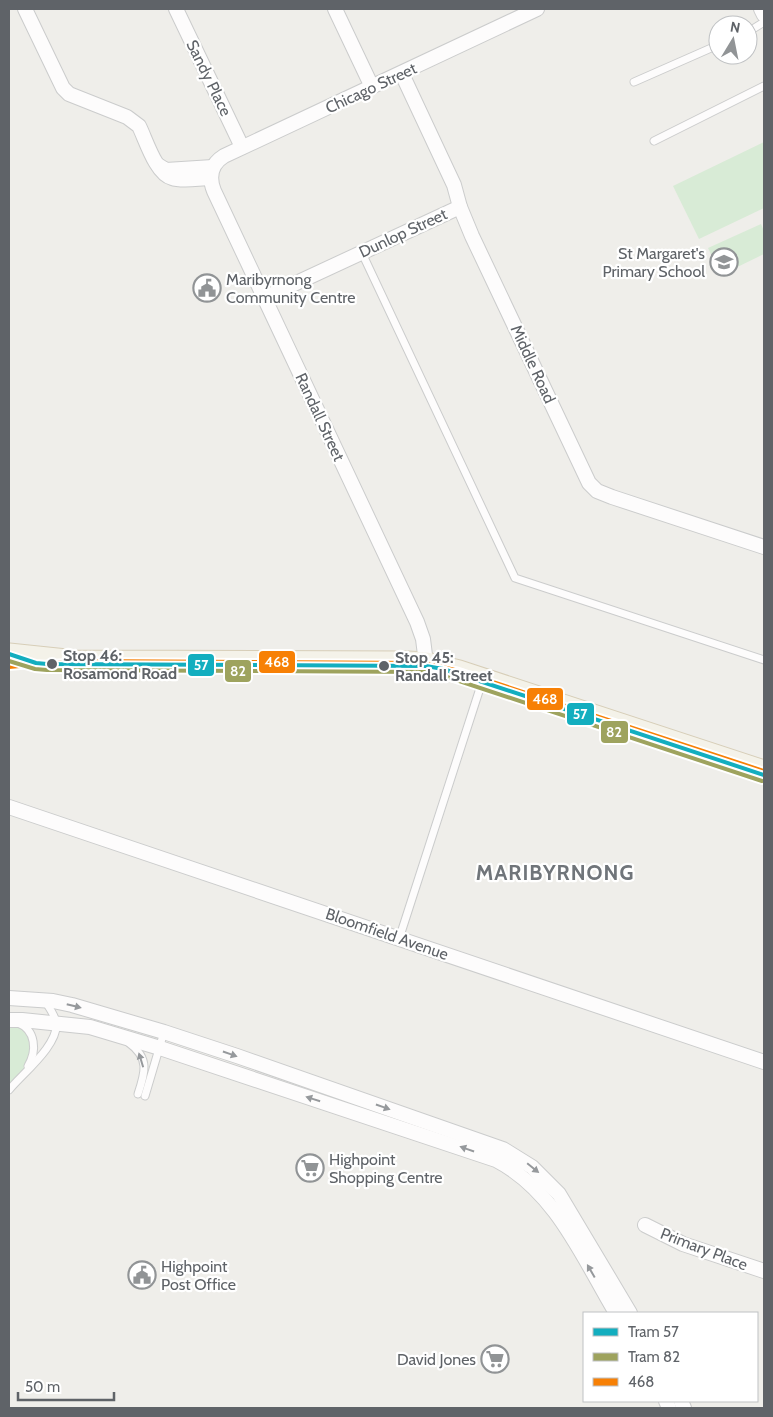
<svg xmlns="http://www.w3.org/2000/svg" width="773" height="1417" font-family="Cabin,sans-serif">
<rect width="100%" height="100%" fill="#efeeea"/>
<g fill="#d8ebd6">
<path d="M 764,142 L 764,208 L 699,239 L 673,186 Z"/>
<path d="M 761,224 L 764,231 L 764,254 L 721,275 L 708,248 Z"/>
<path d="M 9,1021 L 16,1022 L 34,1039 L 30,1064 L 9,1090 Z"/>
</g>
<g fill="none" stroke-linecap="round" stroke-linejoin="round">
<g stroke="#cbcccc" stroke-width="9">
<g id="lane">
<path d="M 748,32 L 764,22"/>
<path d="M 634,82 L 718,45"/>
<path d="M 654,141 L 764,86"/>
<path d="M 362,253 L 515,578 L 764,660"/>
<path d="M 399,939 L 482,682"/>
<path d="M 18,1023 C 36,1030 37,1051 28,1066"/>
<path d="M 129,1043 C 150,1058 145,1073 138,1094"/>
<path d="M 9,1090 C 22,1074 60,1044 56,1022 C 55,1016 49,1007 45,1001"/>
<path d="M 145,1096 L 164,1032"/>
</g>
</g>
<g stroke="#cbcccc" stroke-width="16">
<g id="street">
<path d="M 25,9 L 63,88 L 69,94 L 127,117 L 139,126 C 146,140 156,174 172,178 C 183,182 199,178 211,178"/>
<path d="M 176,9 L 242,147"/>
<path d="M 335,9 L 372,87"/>
<path d="M 761,9 L 764,15"/>
<path d="M 402,74 L 454,185 L 460,207 L 472,236 L 589,483 L 597,491 L 612,497 L 764,547"/>
<path d="M 158,165 L 166,170 L 213,167"/>
<path d="M 264,298 L 460,207"/>
<path d="M 426,663 L 423,639 L 417,622 L 214,191 C 208,176 211,164 224,156 L 537,9"/>
<path d="M 9,807 L 764,1062"/>
<path d="M 9,998 L 53,1001 L 72,1005 L 164,1032 L 237,1056 L 503,1149 L 532,1167 L 559,1194 L 630,1313"/>
<path d="M 9,1020 L 22,1020 L 90,1027 L 160,1048 L 496,1160 C 556,1191 583,1258 616,1313"/>
<path d="M 645,1225 L 683,1244 L 764,1271"/>
<path d="M 666,1401 L 669,1408"/>
<path d="M 681,1401 L 684,1408"/>
</g>
</g>
<g stroke="#d7ceb8" stroke-width="23">
<path id="primary" d="M 9,654 L 76,661 L 408,662 L 426,663 L 459,671 L 764,771"/>
</g>
<use href="#lane" stroke="#fdfcfc" stroke-width="7"/>
<use href="#street" stroke="#fdfcfc" stroke-width="14"/>
<use href="#primary" stroke="#f4f2e9" stroke-width="21"/>
<g stroke="#fff" stroke-width="8">
<path id="bus-1" d="M 9,667 L 76,661 L 426,663 L 459,671 L 764,771"/>
</g>
<use href="#bus-1" stroke="#f78005" stroke-width="4"/>
<g stroke="#fff" stroke-width="8">
<path id="tram-1" d="M 9,654 L 36,663 L 47,664 L 426,666 L 443,669 L 764,775"/>
</g>
<g stroke="#fff" stroke-width="8">
<path id="tram-2" d="M 9,661 L 35,669 L 47,670 L 425,672 L 441,675 L 762,781"/>
</g>
<use href="#tram-1" stroke="#13aebf" stroke-width="4"/>
<use href="#tram-2" stroke="#9ea35e" stroke-width="4"/>
</g>
<defs><path id="oneway-solid" d="M-6-.8H1V-3.2L6.5 0L1 3.2V.8H-6Z" transform="scale(1.25)"/></defs>
<g fill="#96999c">
<use href="#oneway-solid" transform="translate(74 1006) rotate(14)"/>
<use href="#oneway-solid" transform="translate(230 1054) rotate(19)"/>
<use href="#oneway-solid" transform="translate(141 1060) rotate(-107)"/>
<use href="#oneway-solid" transform="translate(313 1099) rotate(-162)"/>
<use href="#oneway-solid" transform="translate(383 1107) rotate(19)"/>
<use href="#oneway-solid" transform="translate(467 1149) rotate(-161)"/>
<use href="#oneway-solid" transform="translate(533 1168) rotate(39)"/>
<use href="#oneway-solid" transform="translate(591 1271) rotate(-120)"/>
</g>
<defs>
<g id="school-ring" transform="scale(1.4375)"><circle r="9.5" fill="#fff" stroke="#919496" stroke-width="1.5"/><path d="M0-5L7-2L0 1L-7-2ZM-4 1L0 2.5L4 1V4Q0 6-4 4Z" fill="#919496"/></g>
<g id="civic-ring" transform="scale(1.4375)"><circle r="9.5" fill="#fff" stroke="#919496" stroke-width="1.5"/><path d="M-.6-6.5H3V-4.5H.6V-3L4-1V1h2V6H-6V1h2V-1L-.6-3ZM-1.2 2.5V6h2.4V2.5Z" fill="#919496"/></g>
<g id="supermarket-ring" transform="scale(1.4375)"><circle r="9.5" fill="#fff" stroke="#919496" stroke-width="1.5"/><path d="M-6-5.5h2.5l.6 2H6L4.5 2H-2.5L-4.4-4H-6ZM-1.5 3.2a1.3 1.3 0 1 0 .1 0ZM3 3.2a1.3 1.3 0 1 0 .1 0Z" fill="#919496"/></g>
</defs>
<g fill-rule="evenodd">
<use href="#school-ring" x="724" y="262"/>
<use href="#civic-ring" x="207" y="288"/>
<use href="#supermarket-ring" x="310" y="1168"/>
<use href="#civic-ring" x="142" y="1275"/>
<use href="#supermarket-ring" x="495" y="1359"/>
</g>
<g fill="#5f6368" stroke="#fff" stroke-width="2">
<circle cx="52" cy="664" r="6"/>
<circle cx="384" cy="666" r="6"/>
</g>
<g text-anchor="middle" dominant-baseline="central" stroke-width="4.5" stroke-linejoin="round" paint-order="stroke">
<g font-size="16" fill="#5f6368" stroke="#fff">
<text transform="translate(209 78) rotate(64)">Sandy Place</text>
<text transform="translate(371 88) rotate(-25)">Chicago Street</text>
<text transform="translate(403 233) rotate(-25)">Dunlop Street</text>
<text transform="translate(533 364) rotate(65)">Middle Road</text>
<text transform="translate(320 417) rotate(65)">Randall Street</text>
<text transform="translate(387 934) rotate(19)">Bloomfield Avenue</text>
<text transform="translate(704 1249) rotate(21)">Primary Place</text>
</g>
<g font-size="16" fill="#5f6368" stroke="#fff" text-anchor="start">
<text x="705" y="253" text-anchor="end">St Margaret's<tspan x="705" dy="18">Primary School</tspan></text>
<text x="226" y="279">Maribyrnong<tspan x="226" dy="18">Community Centre</tspan></text>
<text x="329" y="1159">Highpoint<tspan x="329" dy="18">Shopping Centre</tspan></text>
<text x="161" y="1266">Highpoint<tspan x="161" dy="18">Post Office</tspan></text>
<text x="476" y="1359" text-anchor="end">David Jones</text>
</g>
<g font-size="16" font-weight="bold" fill="#5f6368" stroke="#fff" text-anchor="start">
<text x="63" y="655">Stop 46:<tspan x="63" dy="18">Rosamond Road</tspan></text>
<text x="395" y="657">Stop 45:<tspan x="395" dy="18">Randall Street</tspan></text>
</g>
<g font-size="21" font-weight="bold" letter-spacing="1" fill="#70757a" stroke="#fff">
<text x="555" y="872">MARIBYRNONG</text>
</g>
</g>
<g stroke="#fff" stroke-width="2">
<rect x="258" y="650" width="38" height="24" rx="5" fill="#f78005"/>
<rect x="187" y="653" width="28" height="24" rx="5" fill="#13aebf"/>
<rect x="224" y="659" width="28" height="24" rx="5" fill="#9ea35e"/>
<rect x="526" y="687" width="38" height="24" rx="5" fill="#f78005"/>
<rect x="566" y="702" width="29" height="24" rx="5" fill="#13aebf"/>
<rect x="600" y="720" width="29" height="24" rx="5" fill="#9ea35e"/>
</g>
<g font-size="14" text-anchor="middle" font-weight="bold" fill="#fff">
<text x="277" y="667">468</text>
<text x="201" y="670">57</text>
<text x="238" y="676">82</text>
<text x="545" y="704">468</text>
<text x="580" y="719">57</text>
<text x="614" y="737">82</text>
</g>
<rect width="773" height="1417" fill="none" stroke="#5f6368" stroke-width="20"/>
<rect x="583" y="1312" width="175" height="90" fill="#ffffff" stroke="#bfc1c3"/>
<rect x="593" y="1328" width="25" height="8" fill="#13aebf" stroke="#bfc1c3"/>
<text x="628" y="1337" font-size="15" fill="#5f6368">Tram 57</text>
<rect x="593" y="1353" width="25" height="8" fill="#9ea35e" stroke="#bfc1c3"/>
<text x="628" y="1362" font-size="15" fill="#5f6368">Tram 82</text>
<rect x="593" y="1378" width="25" height="8" fill="#f78005" stroke="#bfc1c3"/>
<text x="628" y="1387" font-size="15" fill="#5f6368">468</text>
<g transform="translate(733 40) rotate(10)"><circle r="24" fill="#ffffff" stroke="#bfc1c3"/>
<path d="M0-4L9 19L0 12L-9 19Z" fill="#919496"/>
<text y="-8" font-size="14" font-weight="bold" text-anchor="middle" fill="#5f6368">N</text>
</g>
<path d="M18 1392v8h96v-8" fill="none" stroke="#5f6368" stroke-width="2.5"/>
<text x="25" y="1392" font-size="15" fill="#5f6368" stroke="#ffffff" stroke-width="4" paint-order="stroke">50 m</text>
</svg>
